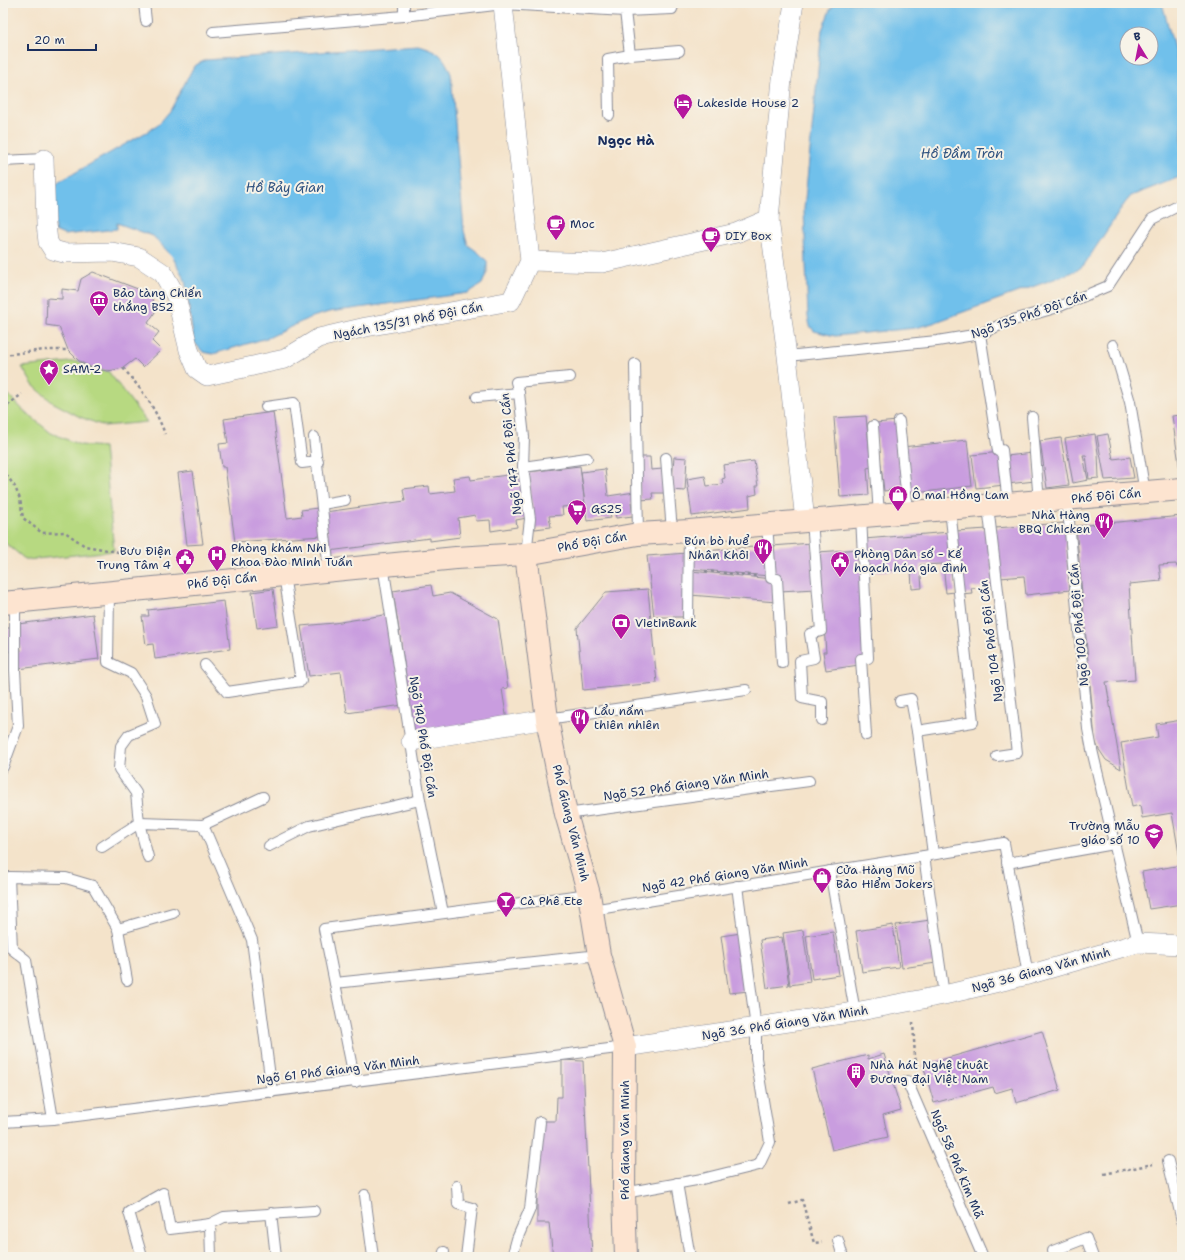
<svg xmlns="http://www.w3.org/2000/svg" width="1185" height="1260" font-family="'Shantell Sans',sans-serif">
<rect width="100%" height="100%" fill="#f7f3e8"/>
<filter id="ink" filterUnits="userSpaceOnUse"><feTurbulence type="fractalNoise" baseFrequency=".025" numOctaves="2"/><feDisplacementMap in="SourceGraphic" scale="8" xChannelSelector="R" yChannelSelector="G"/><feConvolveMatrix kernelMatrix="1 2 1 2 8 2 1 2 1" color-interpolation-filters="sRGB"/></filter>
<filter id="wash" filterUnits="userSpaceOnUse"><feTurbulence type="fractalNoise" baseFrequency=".012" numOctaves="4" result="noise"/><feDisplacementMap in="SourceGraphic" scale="16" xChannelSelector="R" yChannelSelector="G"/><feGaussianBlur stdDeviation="0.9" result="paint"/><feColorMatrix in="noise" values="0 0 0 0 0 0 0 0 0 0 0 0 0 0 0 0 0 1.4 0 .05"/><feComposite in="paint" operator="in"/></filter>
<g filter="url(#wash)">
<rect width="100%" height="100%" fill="#f4e3ca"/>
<g fill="#b7d981" stroke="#698470">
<path d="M 79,361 L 93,369 L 108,371 L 147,422 L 104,426 L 80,417 L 52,402 L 33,385 L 22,367 Z"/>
<path d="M 3,389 L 24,411 L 51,433 L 80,445 L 104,447 L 114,551 L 26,560 L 3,541 Z"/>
</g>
<g fill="#6fc0eb" stroke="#4578a4" fill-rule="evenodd">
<path d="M 835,3 L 1162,3 L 1182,78 L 1182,176 L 1131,196 L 1125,203 L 1084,265 L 1076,271 L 933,323 L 915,328 L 835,336 L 814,331 L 810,326 L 808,317 L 804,209 L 822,30 L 830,10 ZM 1127,34 L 1151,34 L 1151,58 L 1127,58 Z"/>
<path d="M 418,45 C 438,51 443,54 451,74 L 464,231 L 468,245 L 479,253 L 487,261 L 487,272 L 482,284 L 468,293 L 329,312 L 309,318 L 270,337 L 213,354 L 203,352 L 194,342 L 185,280 L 172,256 L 153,236 L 117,223 L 117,229 L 64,235 L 55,231 L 53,196 L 57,183 L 157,126 L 170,111 L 194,66 L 206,60 Z"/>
</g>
<g id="blocks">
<g fill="#c99ddf">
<path d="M 93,272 L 151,294 L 155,312 L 148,323 L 159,332 L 152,341 L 161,350 L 143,367 L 135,359 L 123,368 L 108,371 L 93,369 L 79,361 L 68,350 L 59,327 L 46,325 L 47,298 L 62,299 L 62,289 L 78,291 L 81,279 Z"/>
<path d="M 273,412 L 287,518 L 302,516 L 301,510 L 318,508 L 322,536 L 235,542 L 225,467 L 222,467 L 219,444 L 228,443 L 224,419 Z"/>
<path d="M 1182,415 L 1182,471 L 1180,471 L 1172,416 Z"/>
<path d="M 866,416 L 871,467 L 867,468 L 869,495 L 840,497 L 834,418 Z"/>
<path d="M 897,421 L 905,488 L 884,491 L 876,423 Z"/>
<path d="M 1095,434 L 1098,453 L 1099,478 L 1089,479 L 1086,455 L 1083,455 L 1088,480 L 1073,483 L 1065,439 Z"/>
<path d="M 1108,434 L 1113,459 L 1130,457 L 1134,478 L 1105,480 L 1097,436 Z"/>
<path d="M 1061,438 L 1069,485 L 1047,488 L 1040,441 Z"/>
<path d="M 967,440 L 972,486 L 908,494 L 902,447 Z"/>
<path d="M 1001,452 L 1005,485 L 976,488 L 972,455 Z"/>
<path d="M 1032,453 L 1035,481 L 1007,484 L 1007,456 Z"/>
<path d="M 638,457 L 650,457 L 651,470 L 663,469 L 664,493 L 652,493 L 653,499 L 640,500 Z"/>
<path d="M 674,457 L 687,458 L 685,491 L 671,490 Z"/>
<path d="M 754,461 L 758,486 L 756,486 L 757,494 L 749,496 L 750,508 L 692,516 L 687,479 L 705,476 L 707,486 L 723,484 L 722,479 L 725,478 L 723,465 Z"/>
<path d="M 580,466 L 585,505 L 562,507 L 563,515 L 549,516 L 551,527 L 535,529 L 528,472 Z"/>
<path d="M 605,469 L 608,496 L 635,492 L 636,502 L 631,503 L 633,516 L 616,518 L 614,505 L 609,506 L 611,518 L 587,521 L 581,472 Z"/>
<path d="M 193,471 L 203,544 L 187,545 L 178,473 Z"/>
<path d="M 522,473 L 527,518 L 516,520 L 517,527 L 491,531 L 490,520 L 476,521 L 475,515 L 458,518 L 460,537 L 430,541 L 430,538 L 329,551 L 325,512 L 405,501 L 403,489 L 429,486 L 430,494 L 455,491 L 453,478 L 470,476 L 471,480 Z"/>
<path d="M 1182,516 L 1182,567 L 1177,567 L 1176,564 L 1159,565 L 1161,581 L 1129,584 L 1135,680 L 1106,682 L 1121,769 L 1106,760 L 1098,748 L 1095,740 L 1076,526 Z"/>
<path d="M 1064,523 L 1070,590 L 1026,595 L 1024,576 L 1000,578 L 995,528 Z"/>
<path d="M 988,529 L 994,586 L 971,588 L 972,593 L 961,594 L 955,531 Z"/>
<path d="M 950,532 L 955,592 L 946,593 L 943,564 L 920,565 L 922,588 L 912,589 L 911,569 L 866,572 L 864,539 Z"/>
<path d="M 812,543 L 815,589 L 780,591 L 774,576 L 772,546 Z"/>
<path d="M 766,546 L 769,576 L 691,569 L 691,552 Z"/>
<path d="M 860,549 L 866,657 L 859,665 L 826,670 L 823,652 L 826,652 L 818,552 Z"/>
<path d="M 687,553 L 685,617 L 654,617 L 647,556 Z"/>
<path d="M 691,571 L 773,579 L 776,602 L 690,595 Z"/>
<path d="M 431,585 L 433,596 L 450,593 L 498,619 L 508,688 L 502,689 L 507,721 L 415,735 L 393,591 Z"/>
<path d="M 273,589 L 278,625 L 257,628 L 252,592 Z"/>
<path d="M 648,589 L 657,683 L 583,690 L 577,628 L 606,592 Z"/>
<path d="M 224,601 L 230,649 L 155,659 L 153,644 L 146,645 L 142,616 L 149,616 L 148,610 Z"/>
<path d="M 93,614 L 99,659 L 18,669 L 16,652 L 21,651 L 18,624 Z"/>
<path d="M 390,614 L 403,705 L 347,713 L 341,672 L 309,676 L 301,626 L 334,623 Z"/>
<path d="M 3,628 L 10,628 L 12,651 L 3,652 Z"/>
<path d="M 1182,720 L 1182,904 L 1149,909 L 1142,872 L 1181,865 L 1172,813 L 1142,818 L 1140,805 L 1132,807 L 1121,743 L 1158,737 L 1156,724 Z"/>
<path d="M 930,920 L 936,963 L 902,968 L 896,925 Z"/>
<path d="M 893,925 L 899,967 L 862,972 L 856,931 Z"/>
<path d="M 803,930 L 810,982 L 790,985 L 783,933 Z"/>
<path d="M 833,932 L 839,975 L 812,979 L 806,936 Z"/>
<path d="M 741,933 L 749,991 L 729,993 L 721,936 Z"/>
<path d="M 782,937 L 789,985 L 767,988 L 760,940 Z"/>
<path d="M 1042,1031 L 1060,1090 L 1016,1103 L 1012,1088 L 995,1093 L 993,1087 L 934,1103 L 923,1065 Z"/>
<path d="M 884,1054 L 901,1110 L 883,1115 L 888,1137 L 832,1150 L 812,1069 L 868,1055 L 868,1059 Z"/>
<path d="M 562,1060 L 583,1061 L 592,1257 L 553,1257 L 549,1223 L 537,1223 L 537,1175 L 542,1121 L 556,1121 L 557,1097 L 562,1097 Z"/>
</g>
</g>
</g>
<g filter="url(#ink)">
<use href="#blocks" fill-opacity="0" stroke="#888994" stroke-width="1"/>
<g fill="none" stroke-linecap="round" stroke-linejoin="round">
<g stroke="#888994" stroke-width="12">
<g id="lane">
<path d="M 144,3 L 146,21"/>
<path d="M 404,3 L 404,16"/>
<path d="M 625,11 L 672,9 L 674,3"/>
<path d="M 213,32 L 404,16 L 503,4 L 625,11 L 630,55"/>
<path d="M 609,115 L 608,59 L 630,55 L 679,51"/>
<path d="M 3,161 L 44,159"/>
<path d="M 980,334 L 998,451 L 1002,450 L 1008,504"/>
<path d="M 1113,345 L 1130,402 L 1145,493"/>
<path d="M 787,356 L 937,341 L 980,334 L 1007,322 L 1058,307 L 1108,286 L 1152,219 L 1182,204"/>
<path d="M 635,364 L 638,534"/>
<path d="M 477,397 L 519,393"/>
<path d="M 266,407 L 294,403 L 302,463 L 318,461"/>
<path d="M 1032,417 L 1039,502"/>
<path d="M 899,421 L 908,512"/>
<path d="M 873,426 L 879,515"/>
<path d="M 314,437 L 329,570"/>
<path d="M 666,458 L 672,531"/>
<path d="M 523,467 L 587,458"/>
<path d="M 1067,499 L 1088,729 L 1092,750 L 1138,943"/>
<path d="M 322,504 L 345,500"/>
<path d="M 988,506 L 1017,753 L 997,756"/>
<path d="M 861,516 L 868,658 L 861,659 L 866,735"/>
<path d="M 812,521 L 821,631 L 810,634 L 814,658 L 800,661 L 802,698 L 822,702 L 822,720"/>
<path d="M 767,524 L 771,578 L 777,579 L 782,663"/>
<path d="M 526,554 L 530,519 L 523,467 L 524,437 L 519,393 L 516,382 L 570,377"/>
<path d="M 383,565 L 420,800 L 443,913"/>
<path d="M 688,617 L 689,531"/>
<path d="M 205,665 L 227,692 L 301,681 L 284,575"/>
<path d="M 900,701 L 911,699 L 917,731"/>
<path d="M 547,719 L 746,690"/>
<path d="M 3,767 L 18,726 L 15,670 L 15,602"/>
<path d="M 566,814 L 809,781"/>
<path d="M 203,825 L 252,940 L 272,1092"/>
<path d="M 269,846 L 309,826 L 420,800"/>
<path d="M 102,847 L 139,823 L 136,793 L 119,769 L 121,746 L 129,735 L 155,724 L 146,696 L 131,673 L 108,662 L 109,593"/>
<path d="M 933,854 L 917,731 L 973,722 L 950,509"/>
<path d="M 924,856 L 944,995"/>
<path d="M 148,857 L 139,823 L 203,825 L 263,797"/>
<path d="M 1007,863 L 1114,844"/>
<path d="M 830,871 L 855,1012"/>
<path d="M 592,910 L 1004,843 L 1028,975"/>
<path d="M 118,929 L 173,913"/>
<path d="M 335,983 L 599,955"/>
<path d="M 907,1081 L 983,1257"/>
<path d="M 355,1082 L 324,929 L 589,894"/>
<path d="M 53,1119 L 26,960 L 12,949 L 9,877 L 66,878 L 93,886 L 118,929 L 127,980"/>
<path d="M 3,1122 L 53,1119 L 625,1047"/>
<path d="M 1168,1161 L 1182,1221"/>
<path d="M 677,1183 L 690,1257"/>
<path d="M 457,1186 L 458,1204 L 472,1208 L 466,1257"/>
<path d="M 624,1193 L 702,1179 L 759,1165 L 770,1142 L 756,1058 L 756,1028 L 737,886"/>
<path d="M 365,1195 L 373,1257"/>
<path d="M 271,1213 L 276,1257"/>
<path d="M 210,1224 L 211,1257"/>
<path d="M 838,1240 L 843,1257"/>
<path d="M 1053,1251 L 1086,1238 L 1093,1257"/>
<path d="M 142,1257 L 129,1212 L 163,1193 L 170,1229 L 210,1224 L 224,1217 L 314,1211"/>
<path d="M 443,1257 L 444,1252"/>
<path d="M 512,1257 L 517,1239 L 530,1209 L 540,1122"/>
</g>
</g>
<g stroke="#888994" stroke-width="20">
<g id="street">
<path d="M 794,3 L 782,79 L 769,219 L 787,356 L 805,521"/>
<path d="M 44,159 L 46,224 L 48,242 L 53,250 L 64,253 L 112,252 L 139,257 L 163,273 L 176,296 L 189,350 L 197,369 L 207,376 L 285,359 L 319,338 L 366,327 L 511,301 L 530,261 L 503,4"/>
<path d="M 530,261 L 602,263 L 736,233 L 769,219"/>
<path d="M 411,741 L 547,719"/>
<path d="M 625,1047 L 855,1012 L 944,995 L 1028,975 L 1138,943 L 1182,945"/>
</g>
</g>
<g stroke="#888994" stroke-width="24">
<g id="secondary">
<path d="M 526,554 L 547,719 L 566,814 L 589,894 L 599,955 L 625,1047 L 624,1193 L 626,1257"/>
<path d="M 3,603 L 456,558 L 526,554 L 638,534 L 689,531 L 1182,489"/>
</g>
</g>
<g stroke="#888994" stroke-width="2.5" stroke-dasharray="3 3" stroke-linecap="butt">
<path d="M 3,355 L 44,350 L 68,350"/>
<path d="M 123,368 C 142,390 155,407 165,434"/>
<path d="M 3,409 L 22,394"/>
<path d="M 3,470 L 15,487 L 20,499 L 23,518 L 42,533 L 65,532 L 85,546 L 119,552 L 140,552"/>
<path d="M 705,571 L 756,576"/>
<path d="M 913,1022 L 915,1057 L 918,1069"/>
<path d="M 1104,1174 L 1153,1164"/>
<path d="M 789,1204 L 802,1200 L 814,1243 L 822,1242"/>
</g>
<use href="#lane" stroke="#fff" stroke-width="10"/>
<use href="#street" stroke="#fff" stroke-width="19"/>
<use href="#secondary" stroke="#fde4d0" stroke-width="22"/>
</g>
</g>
<defs>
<g id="hotel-pin" transform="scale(1)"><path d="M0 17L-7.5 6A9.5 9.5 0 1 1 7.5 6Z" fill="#b5179e" stroke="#f7f3e8"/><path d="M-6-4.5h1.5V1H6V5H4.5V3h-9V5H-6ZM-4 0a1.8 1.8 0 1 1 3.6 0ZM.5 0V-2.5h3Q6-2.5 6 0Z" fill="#fff"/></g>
<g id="cafe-pin" transform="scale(1)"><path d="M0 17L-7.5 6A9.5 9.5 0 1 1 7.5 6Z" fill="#b5179e" stroke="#f7f3e8"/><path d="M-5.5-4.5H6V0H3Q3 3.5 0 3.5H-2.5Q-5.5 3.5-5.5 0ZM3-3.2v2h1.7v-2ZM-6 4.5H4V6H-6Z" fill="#fff"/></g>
<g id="museum-pin" transform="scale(1)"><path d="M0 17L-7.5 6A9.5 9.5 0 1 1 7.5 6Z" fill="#b5179e" stroke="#f7f3e8"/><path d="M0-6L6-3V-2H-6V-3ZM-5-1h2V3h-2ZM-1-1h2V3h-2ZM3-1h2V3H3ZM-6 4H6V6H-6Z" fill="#fff"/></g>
<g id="sight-pin" transform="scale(1)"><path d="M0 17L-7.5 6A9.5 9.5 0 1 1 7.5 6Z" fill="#b5179e" stroke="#f7f3e8"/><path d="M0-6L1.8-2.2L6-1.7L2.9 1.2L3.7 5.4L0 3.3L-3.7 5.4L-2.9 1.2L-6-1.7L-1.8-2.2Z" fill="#fff"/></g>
<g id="shop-pin" transform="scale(1)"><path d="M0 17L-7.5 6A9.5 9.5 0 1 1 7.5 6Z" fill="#b5179e" stroke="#f7f3e8"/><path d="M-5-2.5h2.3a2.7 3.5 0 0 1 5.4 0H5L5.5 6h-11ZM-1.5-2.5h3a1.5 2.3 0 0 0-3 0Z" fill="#fff"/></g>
<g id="supermarket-pin" transform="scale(1)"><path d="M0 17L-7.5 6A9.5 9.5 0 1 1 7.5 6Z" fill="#b5179e" stroke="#f7f3e8"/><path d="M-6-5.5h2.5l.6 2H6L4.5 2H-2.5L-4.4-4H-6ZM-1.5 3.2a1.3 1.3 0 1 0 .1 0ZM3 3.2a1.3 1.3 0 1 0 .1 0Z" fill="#fff"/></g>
<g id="restaurant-pin" transform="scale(1)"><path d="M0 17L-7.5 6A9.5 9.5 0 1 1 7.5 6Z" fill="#b5179e" stroke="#f7f3e8"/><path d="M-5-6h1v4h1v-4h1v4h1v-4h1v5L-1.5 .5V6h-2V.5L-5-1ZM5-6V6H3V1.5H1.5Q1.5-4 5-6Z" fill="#fff"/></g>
<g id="hospital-pin" transform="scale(1)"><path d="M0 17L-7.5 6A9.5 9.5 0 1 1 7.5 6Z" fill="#b5179e" stroke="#f7f3e8"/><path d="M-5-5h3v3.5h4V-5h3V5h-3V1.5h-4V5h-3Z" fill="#fff"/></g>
<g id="civic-pin" transform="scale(1)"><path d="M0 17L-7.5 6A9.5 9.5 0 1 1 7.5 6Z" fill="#b5179e" stroke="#f7f3e8"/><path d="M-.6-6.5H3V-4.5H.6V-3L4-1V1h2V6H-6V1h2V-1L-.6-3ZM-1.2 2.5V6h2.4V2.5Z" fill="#fff"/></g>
<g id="bank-pin" transform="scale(1)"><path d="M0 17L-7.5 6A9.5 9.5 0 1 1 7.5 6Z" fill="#b5179e" stroke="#f7f3e8"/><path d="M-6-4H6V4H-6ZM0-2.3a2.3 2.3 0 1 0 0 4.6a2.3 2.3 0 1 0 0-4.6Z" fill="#fff"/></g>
<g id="school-pin" transform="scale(1)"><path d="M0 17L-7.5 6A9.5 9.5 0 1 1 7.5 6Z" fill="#b5179e" stroke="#f7f3e8"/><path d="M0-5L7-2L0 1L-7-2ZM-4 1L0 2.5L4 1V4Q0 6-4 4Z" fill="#fff"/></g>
<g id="bar-pin" transform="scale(1)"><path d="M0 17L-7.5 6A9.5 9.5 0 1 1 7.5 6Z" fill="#b5179e" stroke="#f7f3e8"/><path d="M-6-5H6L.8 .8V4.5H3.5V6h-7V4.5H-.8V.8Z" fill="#fff"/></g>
<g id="building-pin" transform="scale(1)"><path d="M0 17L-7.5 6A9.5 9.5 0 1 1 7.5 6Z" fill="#b5179e" stroke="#f7f3e8"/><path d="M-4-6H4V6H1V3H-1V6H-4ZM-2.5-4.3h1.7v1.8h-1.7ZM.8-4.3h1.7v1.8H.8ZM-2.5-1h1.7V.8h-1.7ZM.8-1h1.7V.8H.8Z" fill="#fff"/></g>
</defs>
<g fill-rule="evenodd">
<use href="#hotel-pin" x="683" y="103"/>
<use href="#cafe-pin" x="556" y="224"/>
<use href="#cafe-pin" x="711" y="236"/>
<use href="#museum-pin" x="99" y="300"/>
<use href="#sight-pin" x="49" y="369"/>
<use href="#shop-pin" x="898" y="495"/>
<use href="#supermarket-pin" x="577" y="509"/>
<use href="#restaurant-pin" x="1104" y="522"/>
<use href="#restaurant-pin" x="763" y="548"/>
<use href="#hospital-pin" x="217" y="555"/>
<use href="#civic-pin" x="185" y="558"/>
<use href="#civic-pin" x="840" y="561"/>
<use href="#bank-pin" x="621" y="623"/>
<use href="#restaurant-pin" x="580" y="718"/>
<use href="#school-pin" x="1154" y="833"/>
<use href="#shop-pin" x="822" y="877"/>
<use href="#bar-pin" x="506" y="901"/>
<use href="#building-pin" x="856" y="1072"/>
</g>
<g text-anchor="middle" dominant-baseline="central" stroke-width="4" stroke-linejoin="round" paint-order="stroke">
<g font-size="12" fill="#1b2f5e" stroke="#f7f3e8" text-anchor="start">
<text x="697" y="103">Lakeside House 2</text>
<text x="570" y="224">Moc</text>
<text x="725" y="236">DIY Box</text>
<text x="113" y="293">Bảo tàng Chiến<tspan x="113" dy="14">thắng B52</tspan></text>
<text x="63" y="369">SAM-2</text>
<text x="912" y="495">Ô mai Hồng Lam</text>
<text x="591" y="509">GS25</text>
<text x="1090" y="515" text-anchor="end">Nhà Hàng<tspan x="1090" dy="14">BBQ Chicken</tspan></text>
<text x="749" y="541" text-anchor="end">Bún bò huể<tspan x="749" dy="14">Nhân Khôi</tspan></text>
<text x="231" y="548">Phòng khám Nhi<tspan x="231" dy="14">Khoa Đào Minh Tuấn</tspan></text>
<text x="171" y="551" text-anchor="end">Bưu Điện<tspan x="171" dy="14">Trung Tâm 4</tspan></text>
<text x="854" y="554">Phòng Dân số - Kế<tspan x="854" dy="14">hoạch hóa gia đình</tspan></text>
<text x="635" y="623">VietinBank</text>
<text x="594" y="711">Lẩu nấm<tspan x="594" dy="14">thiên nhiên</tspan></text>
<text x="1140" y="826" text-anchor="end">Trường Mẫu<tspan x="1140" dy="14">giáo số 10</tspan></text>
<text x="836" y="870">Cửa Hàng Mũ<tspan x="836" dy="14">Bảo Hiểm Jokers</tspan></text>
<text x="520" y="901">Cà Phê Ete</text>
<text x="870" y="1065">Nhà hát Nghệ thuật<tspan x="870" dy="14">Đương đại Việt Nam</tspan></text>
</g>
<g font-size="12" fill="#1b2f5e" stroke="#f7f3e8">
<text transform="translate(1029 315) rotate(-19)">Ngõ 135 Phố Đội Cấn</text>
<text transform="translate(408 321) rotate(-11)">Ngách 135/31 Phố Đội Cấn</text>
<text transform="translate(511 454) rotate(-96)">Ngõ 147 Phố Đội Cấn</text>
<text transform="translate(1106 496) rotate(-5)">Phố Đội Cấn</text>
<text transform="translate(592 542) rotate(-10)">Phố Đội Cấn</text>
<text transform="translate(222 581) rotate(-6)">Phố Đội Cấn</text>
<text transform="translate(1079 625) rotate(-95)">Ngõ 100 Phố Đội Cấn</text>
<text transform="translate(991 641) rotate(-97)">Ngõ 104 Phố Đội Cấn</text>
<text transform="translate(423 737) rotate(81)">Ngõ 140 Phố Đội Cấn</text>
<text transform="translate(686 785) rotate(-8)">Ngõ 52 Phố Giang Văn Minh</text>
<text transform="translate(571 823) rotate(76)">Phố Giang Văn Minh</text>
<text transform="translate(725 875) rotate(-9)">Ngõ 42 Phố Giang Văn Minh</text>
<text transform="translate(1041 970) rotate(-15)">Ngõ 36 Giang Văn Minh</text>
<text transform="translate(785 1023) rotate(-9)">Ngõ 36 Phố Giang Văn Minh</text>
<text transform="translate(338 1070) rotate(-7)">Ngõ 61 Phố Giang Văn Minh</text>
<text transform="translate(625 1140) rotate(-90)">Phố Giang Văn Minh</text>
<text transform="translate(957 1164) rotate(67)">Ngõ 58 Phố Kim Mã</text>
</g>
<g font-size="13" font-weight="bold" fill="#1b2f5e" stroke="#f7f3e8">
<text x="626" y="140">Ngọc Hà</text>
</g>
<g font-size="13" font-style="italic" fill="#305381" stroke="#f7f3e8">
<text x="962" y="153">Hồ Đầm Tròn</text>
<text x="285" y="187">Hồ Bảy Gian</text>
</g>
</g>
<rect width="1185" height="1260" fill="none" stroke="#f7f3e8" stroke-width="16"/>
<g transform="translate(1139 46) rotate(350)"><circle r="19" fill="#f7f3e8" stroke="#9fa5b1"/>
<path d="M0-3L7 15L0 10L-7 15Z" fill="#b5179e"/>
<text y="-6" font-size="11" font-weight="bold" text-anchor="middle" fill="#1b2f5e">B</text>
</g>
<path d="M28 44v6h68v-6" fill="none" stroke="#1b2f5e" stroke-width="2"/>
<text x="34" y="44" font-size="12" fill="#1b2f5e" stroke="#f7f3e8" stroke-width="3" paint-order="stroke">20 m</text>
</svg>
